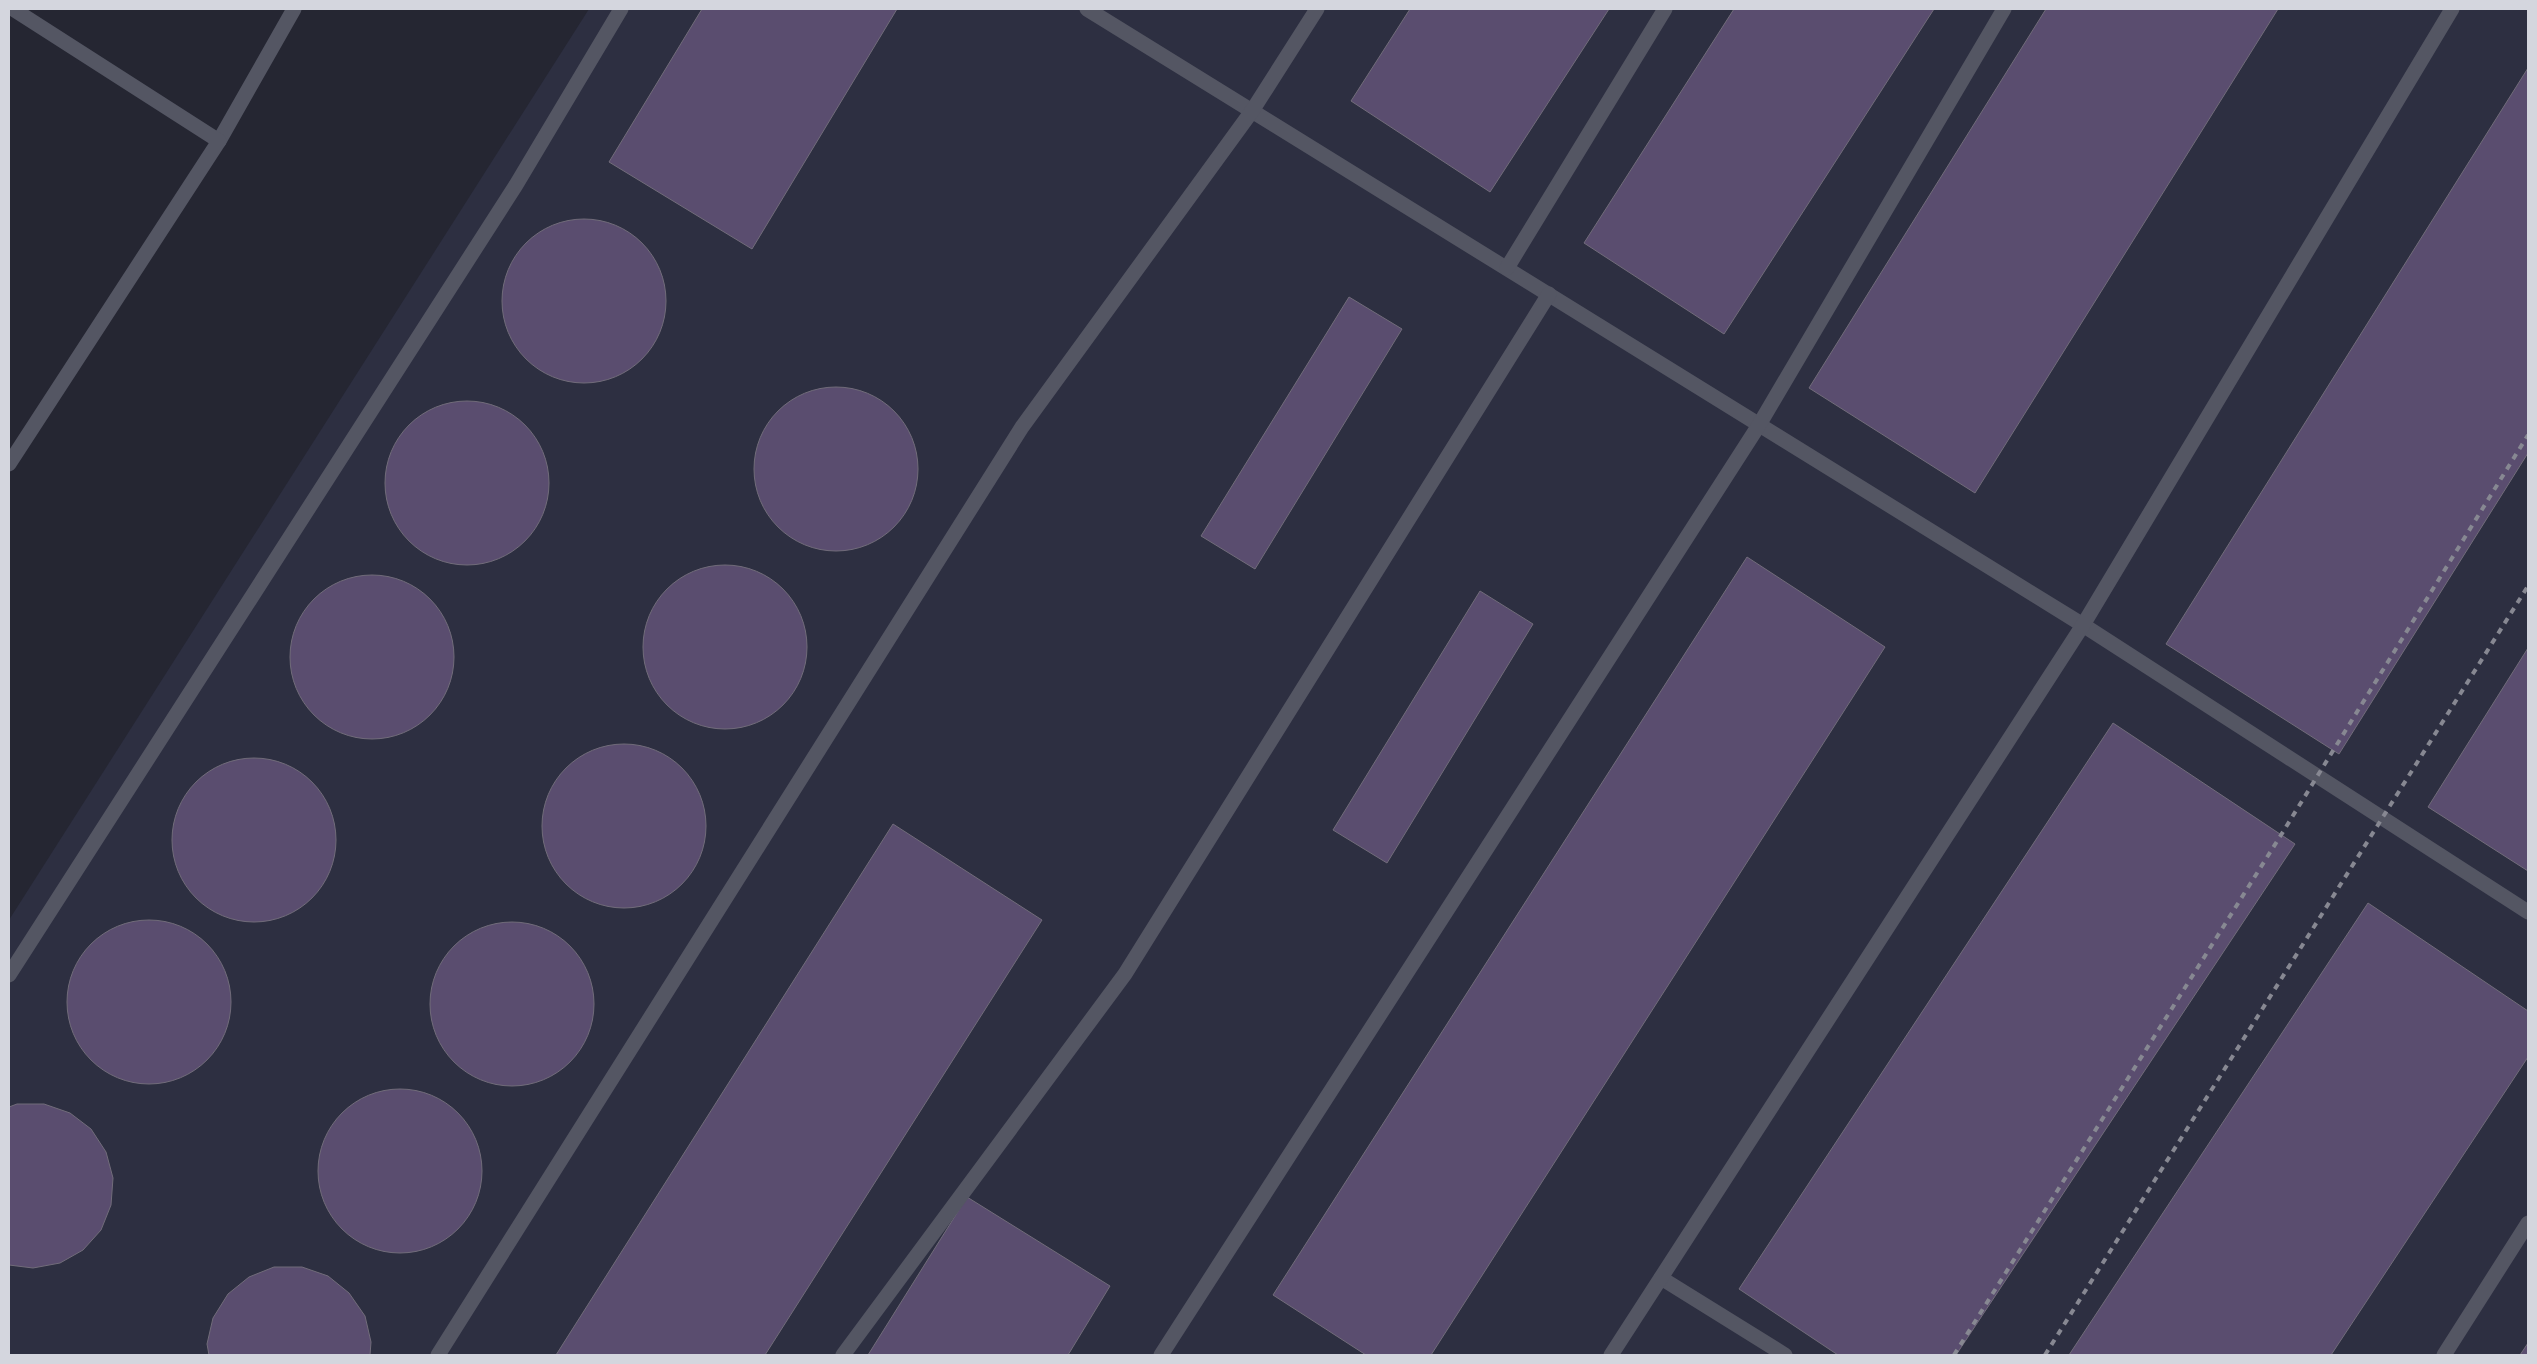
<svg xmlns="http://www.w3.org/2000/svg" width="2537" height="1364" font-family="'Noto Sans',sans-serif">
<rect width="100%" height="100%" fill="#252632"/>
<path fill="#2d2f41" d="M 589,9 L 2528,9 L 2528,1355 L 9,1355 L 9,920 Z"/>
<g fill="#5a4d6f" stroke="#716c7a">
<path d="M 702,9 L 897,9 L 752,249 L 609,162 Z"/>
<path d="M 1410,9 L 1609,9 L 1490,192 L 1351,101 Z"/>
<path d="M 1734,9 L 1934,9 L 1724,334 L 1584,243 Z"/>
<path d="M 2046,9 L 2278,9 L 1975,493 L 1809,388 Z"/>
<path d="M 2528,68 L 2528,453 L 2339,754 L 2166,644 Z"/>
<circle cx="584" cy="301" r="82"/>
<path d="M 1349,297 L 1402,329 L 1255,569 L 1201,536 Z"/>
<circle cx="836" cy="469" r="82"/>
<circle cx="467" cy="483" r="82"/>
<path d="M 1747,557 L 1885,647 L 1431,1355 L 1366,1355 L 1273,1295 Z"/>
<circle cx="725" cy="647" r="82"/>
<circle cx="372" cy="657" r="82"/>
<path d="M 1480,591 L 1533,624 L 1387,863 L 1333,830 Z"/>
<path d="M 2528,648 L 2528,871 L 2428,807 Z"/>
<path d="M 2113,723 L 2295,844 L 1956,1355 L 1838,1355 L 1739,1289 Z"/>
<circle cx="624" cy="826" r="82"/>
<circle cx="254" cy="840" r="82"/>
<path d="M 893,824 L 1042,920 L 765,1355 L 556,1355 Z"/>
<path d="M 2368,903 L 2528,1011 L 2528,1057 L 2331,1355 L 2069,1355 Z"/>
<circle cx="149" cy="1002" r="82"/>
<circle cx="512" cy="1004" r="82"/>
<circle cx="400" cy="1171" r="82"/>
<path d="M 17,1104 L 44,1104 L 70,1113 L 91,1129 L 106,1152 L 113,1178 L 111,1205 L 101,1230 L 83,1250 L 60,1263 L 33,1268 L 9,1265 L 9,1107 Z"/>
<path d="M 967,1197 L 1110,1286 L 1068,1355 L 868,1355 Z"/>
<path d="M 274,1267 L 302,1267 L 328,1276 L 349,1293 L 365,1316 L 371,1342 L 370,1355 L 209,1355 L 207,1344 L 213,1318 L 228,1294 L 249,1277 Z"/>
<path d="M 2528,1343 L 2528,1355 L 2520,1355 Z"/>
</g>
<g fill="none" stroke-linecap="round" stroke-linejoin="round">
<g stroke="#545663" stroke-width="15">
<path d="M 1087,9 L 2083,625 L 2528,912"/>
<path d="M 1507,268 L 1665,9"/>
<path d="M 9,975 L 516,185 L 621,9"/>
<path d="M 1661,1278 L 1785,1355"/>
<path d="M 438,1355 L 1022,427 L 1252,111 L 1317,9"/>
<path d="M 843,1355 L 1125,974 L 1549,294"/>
<path d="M 1161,1355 L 1759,425 L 2004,9"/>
<path d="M 1611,1355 L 2083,625 L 2452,9"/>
<path d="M 2444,1355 L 2528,1223"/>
</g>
<g stroke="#545663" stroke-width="15">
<path d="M 219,141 L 294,9"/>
<path d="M 9,464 L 219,141 L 13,9"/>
</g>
<g stroke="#878892" stroke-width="4" stroke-dasharray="6 6" stroke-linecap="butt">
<path d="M 1954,1355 L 2281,835 L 2528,435"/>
<path d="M 2045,1355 L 2528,586"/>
</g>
</g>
<rect width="2537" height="1364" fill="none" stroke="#d4d6de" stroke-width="20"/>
</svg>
